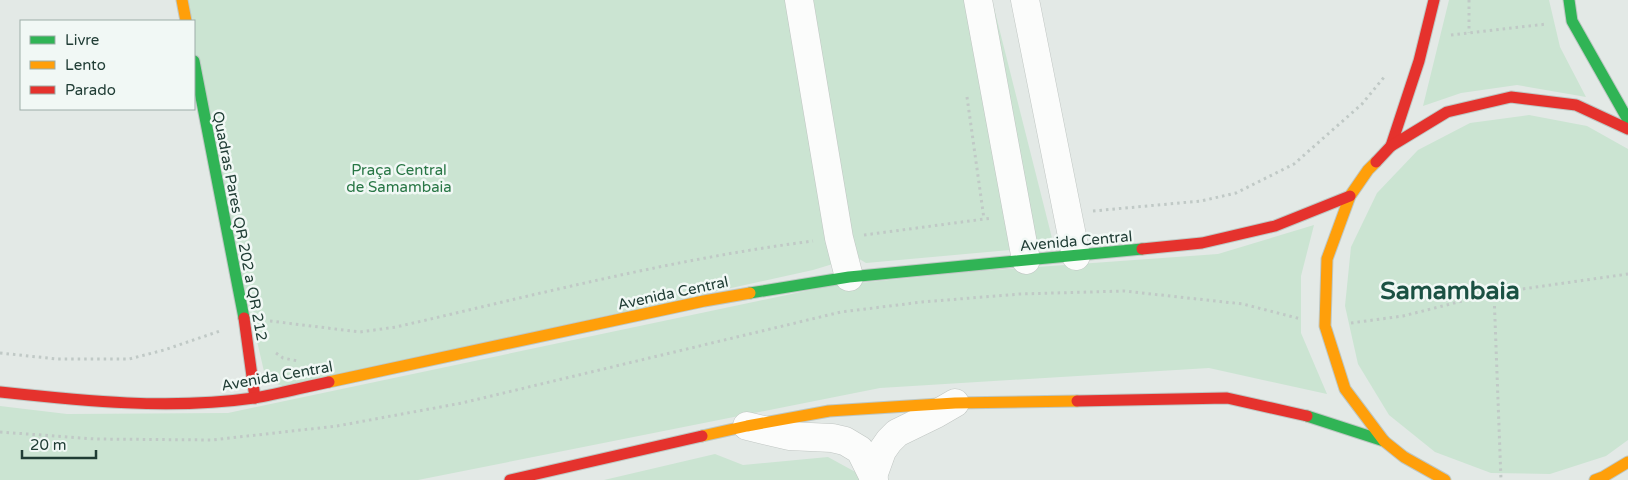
<svg xmlns="http://www.w3.org/2000/svg" width="1628" height="480" font-family="'Varela Round',sans-serif">
<rect width="100%" height="100%" fill="#e3e9e6"/>
<g fill="#cbe4d2">
<path d="M 180,0 L 992,0 L 1054,246 L 866,263 L 856,257 L 813,270 L 285,387 L 266,380 L 194,68 L 194,21 Z"/>
<path d="M 1449,0 L 1549,0 L 1560,47 L 1586,97 L 1517,85 L 1461,93 L 1423,106 Z"/>
<path d="M 1529,115 L 1587,126 L 1628,149 L 1628,440 L 1606,456 L 1550,474 L 1491,473 L 1435,452 L 1389,415 L 1358,364 L 1345,306 L 1351,247 L 1377,193 L 1418,150 L 1470,123 Z"/>
<path d="M 1314,225 L 1301,276 L 1301,333 L 1327,394 L 1209,368 L 880,388 L 418,480 L 0,480 L 0,406 L 67,414 L 228,413 L 829,286 L 981,271 L 1218,254 Z"/>
<path d="M 715,454 L 743,465 L 828,457 L 870,480 L 604,480 Z"/>
</g>
<g fill="none" stroke-linecap="round" stroke-linejoin="round">
<g stroke="#c0c6c3" stroke-width="29">
<g id="street">
<path d="M 799,0 L 839,238 L 849,277"/>
<path d="M 978,0 L 1026,260"/>
<path d="M 1025,0 L 1076,256"/>
<path d="M 747,426 L 789,436 L 832,438 L 845,441 L 860,450 L 873,476 L 874,480"/>
<path d="M 873,476 L 882,451 L 889,441 L 897,433 L 936,414 L 955,403"/>
</g>
</g>
<g stroke="#bec7c3" stroke-width="13">
<g id="fast">
<path d="M 1569,0 L 1572,21 L 1628,120"/>
<path d="M 194,61 L 244,318"/>
<path d="M 750,293 L 849,277 L 1142,249"/>
<path d="M 1307,416 L 1384,441"/>
</g>
</g>
<g stroke="#bec7c3" stroke-width="13">
<g id="slow">
<path d="M 182,0 L 186,21"/>
<path d="M 1376,162 L 1368,170 L 1350,196 L 1327,259 L 1325,326 L 1345,389 L 1384,441 L 1404,457 L 1445,480"/>
<path d="M 329,382 L 704,301 L 750,293"/>
<path d="M 702,436 L 747,426 L 829,411 L 955,403 L 1077,401"/>
<path d="M 1595,480 L 1603,477 L 1628,462"/>
</g>
</g>
<g stroke="#bec7c3" stroke-width="13">
<g id="jam">
<path d="M 1391,146 L 1419,61 L 1434,0"/>
<path d="M 1376,162 L 1391,146 L 1447,112 L 1511,97 L 1576,105 L 1628,129"/>
<path d="M 1142,249 L 1202,243 L 1275,226 L 1350,196"/>
<path d="M 244,318 L 255,398"/>
<path d="M 0,392 C 84,401 170,410 254,398 C 279,394 304,387 329,382"/>
<path d="M 1077,401 L 1227,398 L 1307,416"/>
<path d="M 510,480 L 702,436"/>
</g>
</g>
<g stroke="#c0c9c6" stroke-width="3" stroke-dasharray="2.5 4" stroke-linecap="butt">
<path d="M 1469,0 L 1469,33"/>
<path d="M 1451,35 L 1547,24"/>
<path d="M 967,97 L 984,219"/>
<path d="M 1093,211 L 1201,201 L 1236,193 L 1294,164 L 1362,104 L 1385,76"/>
<path d="M 864,235 L 992,218"/>
<path d="M 1494,293 L 1501,480"/>
<path d="M 270,321 L 360,332 L 396,327 C 535,295 672,259 813,241"/>
<path d="M 1351,323 L 1403,316 L 1494,293 L 1628,274"/>
<path d="M 0,353 L 57,359 L 129,359 L 164,350 L 220,331"/>
<path d="M 276,353 L 283,358 L 298,361"/>
<path d="M 0,432 L 95,439 L 212,440 L 337,426 L 462,403 L 841,312 L 922,302 L 1020,294 L 1124,291 L 1243,304 L 1301,319"/>
</g>
<use href="#street" stroke="#fbfcfb" stroke-width="28"/>
<use href="#fast" stroke="#30b455" stroke-width="11"/>
<use href="#slow" stroke="#ff9f0a" stroke-width="11"/>
<use href="#jam" stroke="#e5322d" stroke-width="11"/>
</g>
<g text-anchor="middle" dominant-baseline="central" stroke-width="5" stroke-linejoin="round" paint-order="stroke">
<g font-size="15" fill="#287645" stroke="#f1f8f5">
<text x="399" y="170">Praça Central<tspan x="399" dy="17">de Samambaia</tspan></text>
</g>
<g font-size="15" fill="#203d35" stroke="#f1f8f5">
<text transform="translate(240 226) rotate(79)">Quadras Pares QR 202 a QR 212</text>
<text transform="translate(1076 241) rotate(-5)">Avenida Central</text>
<text transform="translate(673 293) rotate(-12)">Avenida Central</text>
<text transform="translate(277 376) rotate(-10)">Avenida Central</text>
</g>
<g font-size="25" font-weight="bold" fill="#1b5143" stroke="#f1f8f5">
<text x="1450" y="291">Samambaia</text>
</g>
</g>
<rect x="20" y="20" width="175" height="90" fill="#f1f8f5" stroke="#9dada8"/>
<rect x="30" y="36" width="25" height="8" fill="#30b455" stroke="#9dada8"/>
<text x="65" y="45" font-size="15" fill="#203d35">Livre</text>
<rect x="30" y="61" width="25" height="8" fill="#ff9f0a" stroke="#9dada8"/>
<text x="65" y="70" font-size="15" fill="#203d35">Lento</text>
<rect x="30" y="86" width="25" height="8" fill="#e5322d" stroke="#9dada8"/>
<text x="65" y="95" font-size="15" fill="#203d35">Parado</text>
<path d="M22 450v8h74v-8" fill="none" stroke="#203d35" stroke-width="2.5"/>
<text x="30" y="450" font-size="15" fill="#203d35" stroke="#f1f8f5" stroke-width="4" paint-order="stroke">20 m</text>
</svg>
